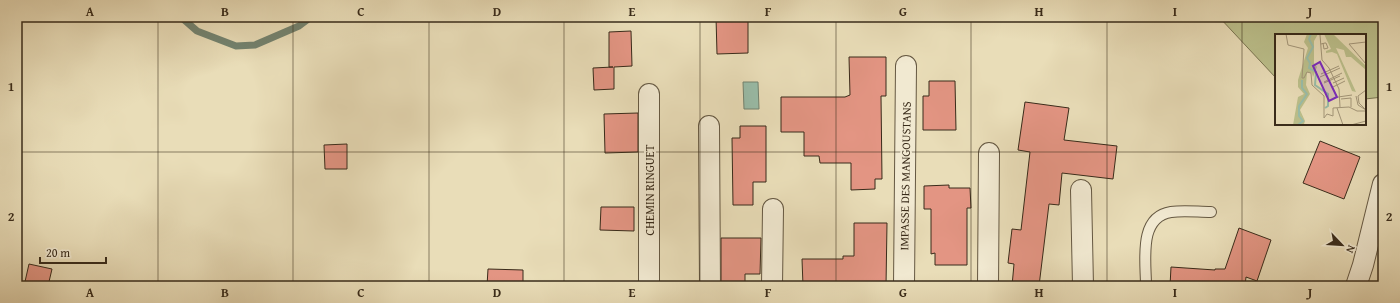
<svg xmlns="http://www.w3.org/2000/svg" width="1400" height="303" font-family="'Gentium Book Plus',serif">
<rect width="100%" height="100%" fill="#e9ddb8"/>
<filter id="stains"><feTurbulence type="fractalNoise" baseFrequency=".005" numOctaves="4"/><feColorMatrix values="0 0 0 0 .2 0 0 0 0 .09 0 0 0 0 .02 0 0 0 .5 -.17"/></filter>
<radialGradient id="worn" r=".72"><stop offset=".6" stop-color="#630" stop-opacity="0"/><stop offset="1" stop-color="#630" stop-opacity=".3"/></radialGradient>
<path fill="#bbbf8b" stroke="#7a7552" d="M 1219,17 L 1383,17 L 1383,97 L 1365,99 L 1365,35 L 1276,35 L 1276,78 Z"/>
<path fill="#99bda9" stroke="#738370" d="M 743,82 L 758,82 L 759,109 L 744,109 Z"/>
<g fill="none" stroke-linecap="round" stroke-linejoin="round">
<path stroke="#738370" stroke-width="7" d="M 181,17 L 197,31 L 236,46 L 255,45 L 299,26 L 311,17"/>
</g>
<g fill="#e39583" stroke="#392b1a">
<path d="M 716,17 L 748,17 L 748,53 L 717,54 Z"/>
<path d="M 631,31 L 632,66 L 614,67 L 614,89 L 594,90 L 593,68 L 613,67 L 609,67 L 609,32 Z"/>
<path d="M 849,57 L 886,57 L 886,96 L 881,96 L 882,179 L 875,179 L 875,189 L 851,190 L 851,163 L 820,163 L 819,156 L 804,156 L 804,132 L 781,132 L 781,97 L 845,97 L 850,95 Z"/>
<path d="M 929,81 L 955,81 L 956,130 L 923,130 L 923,96 L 929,96 Z"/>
<path d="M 1025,102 L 1069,108 L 1064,140 L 1117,146 L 1113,179 L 1062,173 L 1059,205 L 1049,204 L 1039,286 L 1012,286 L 1014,264 L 1008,263 L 1012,229 L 1021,230 L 1030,152 L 1018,150 Z"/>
<path d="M 638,113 L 638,152 L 605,153 L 604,114 Z"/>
<path d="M 740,126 L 766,126 L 766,182 L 753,182 L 753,205 L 733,205 L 732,138 L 740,138 Z"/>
<path d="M 1320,141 L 1360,157 L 1344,199 L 1303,183 Z"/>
<path d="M 347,144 L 347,169 L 325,169 L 324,145 Z"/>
<path d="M 949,185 L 949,188 L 970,188 L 971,208 L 967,208 L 967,265 L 935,265 L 935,253 L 931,254 L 931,209 L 924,209 L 924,186 Z"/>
<path d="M 601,207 L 634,207 L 634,231 L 600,230 Z"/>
<path d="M 854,223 L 887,223 L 886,286 L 803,286 L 802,259 L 843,259 L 843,256 L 854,256 Z"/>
<path d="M 1239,228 L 1271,240 L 1257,281 L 1246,277 L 1245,286 L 1170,286 L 1171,267 L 1215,270 L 1215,269 L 1225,269 Z"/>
<path d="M 721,238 L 761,238 L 760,274 L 745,274 L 745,286 L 721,286 Z"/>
<path d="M 29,264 L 52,269 L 48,286 L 24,286 Z"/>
<path d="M 488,269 L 523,270 L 523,286 L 487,286 Z"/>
</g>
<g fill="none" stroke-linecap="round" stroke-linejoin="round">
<g stroke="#655842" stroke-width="12">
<path id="service" d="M 1146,286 C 1146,261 1138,217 1171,212 C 1184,210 1198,212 1211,212"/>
</g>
<g stroke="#655842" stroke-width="22">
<g id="minor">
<path d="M 649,94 L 649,286"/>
<path d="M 709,126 L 710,286"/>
<path d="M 1081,190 L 1083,286"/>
<path d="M 772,286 L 773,209"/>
<path d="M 904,286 L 906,66"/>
<path d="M 988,286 L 989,153"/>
<path d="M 1356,286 L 1363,265 L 1383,184"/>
</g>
</g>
<use href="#service" stroke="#f1e9d1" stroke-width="10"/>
<use href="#minor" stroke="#f1e9d1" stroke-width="20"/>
</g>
<path fill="none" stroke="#392b1a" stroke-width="1" stroke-opacity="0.55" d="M 158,17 L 158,286M 293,17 L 293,286M 429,17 L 429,286M 564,17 L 564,286M 700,17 L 700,286M 836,17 L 836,286M 971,17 L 971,286M 1107,17 L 1107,286M 1242,17 L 1242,286M 17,152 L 1383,152"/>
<g text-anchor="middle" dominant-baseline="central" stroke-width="4" stroke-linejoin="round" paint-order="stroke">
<g font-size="12" fill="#392b1a" stroke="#f1e9d1">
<text transform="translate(905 176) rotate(-89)">IMPASSE DES MANGOUSTANS</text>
<text transform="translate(649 190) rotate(-90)">CHEMIN RINGUET</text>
</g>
</g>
<g transform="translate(1275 34)">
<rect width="91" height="91" fill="#e9ddb8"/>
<path d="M 32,0 L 43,0 L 39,7 L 39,29 L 42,33 L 38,43 L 37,39 L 32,38 L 31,51 L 35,60 L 25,76 L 30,87 L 29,90 L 18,91 L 23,63 L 29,60 L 23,53 L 23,46 L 33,14 L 29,8 ZM 49,0 L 58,0 L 90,31 L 91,36 L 76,23 L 71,23 L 69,16 L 61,14 L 81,58 L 77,57 L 62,20 L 57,18 L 51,19 L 51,17 L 56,15 Z" fill="#bbbf8b"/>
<path fill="none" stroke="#99bda9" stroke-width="2" d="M 36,0 L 34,5 L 38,13 L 32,24 L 35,29 L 34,34 L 41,38 L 40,51 L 53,60 L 53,72 L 50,74M 23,91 L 28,87 L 24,82 L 24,72 L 32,60 L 27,54 L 27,46"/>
<path fill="none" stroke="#a39679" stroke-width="1" d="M 11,0 L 13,11 L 29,15 L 27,44 L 29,44 L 32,38 L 36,39 L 37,51 L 49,62 L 49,84 L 52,80 L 58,82 L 58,74 L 74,73 L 82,77 L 91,77M 45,1 L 47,26 L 54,34 L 64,55 L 65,73M 91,8 L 74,10 L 91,30M 46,10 L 50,9 L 51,9 L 53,14 L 49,15 L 48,9M 46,40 L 64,32M 45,43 L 65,34M 49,48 L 67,39M 49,49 L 65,42M 58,49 L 69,44M 58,53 L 70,47M 91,56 L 83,62 L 84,69 L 91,76M 81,62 L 83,71 L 91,76M 63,63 L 77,61M 66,65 L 76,64 L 76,73M 62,74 L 68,91M 76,91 L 91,87"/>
<path fill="#7b2cbf" fill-opacity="0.15" stroke="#7b2cbf" stroke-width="2" d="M 45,28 L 62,63 L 54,67 L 38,32 Z"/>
<rect width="91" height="91" fill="none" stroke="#392b1a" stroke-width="2"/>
</g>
<rect width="1400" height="303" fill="none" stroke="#e9ddb8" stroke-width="44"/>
<g transform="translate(1342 245) rotate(115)" stroke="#f1e9d1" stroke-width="3" paint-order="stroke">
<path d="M0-3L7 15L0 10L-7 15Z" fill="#392b1a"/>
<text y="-6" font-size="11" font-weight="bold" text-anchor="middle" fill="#392b1a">N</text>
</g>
<path d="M40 257v6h66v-6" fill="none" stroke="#392b1a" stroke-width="2"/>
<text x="46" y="257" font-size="12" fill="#392b1a" stroke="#f1e9d1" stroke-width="3" paint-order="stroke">20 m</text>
<rect x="22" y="22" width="1356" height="259" fill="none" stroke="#392b1a" stroke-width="1.5"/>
<g font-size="13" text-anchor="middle" font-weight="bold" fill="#392b1a">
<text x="90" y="16">A</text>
<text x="225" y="16">B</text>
<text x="361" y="16">C</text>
<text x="497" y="16">D</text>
<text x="632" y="16">E</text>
<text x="768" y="16">F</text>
<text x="903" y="16">G</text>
<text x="1039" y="16">H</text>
<text x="1175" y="16">I</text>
<text x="1310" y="16">J</text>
<text x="11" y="91">1</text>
<text x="1389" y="91">1</text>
<text x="11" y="221">2</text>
<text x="1389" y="221">2</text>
<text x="90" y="297">A</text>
<text x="225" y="297">B</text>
<text x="361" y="297">C</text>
<text x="497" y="297">D</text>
<text x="632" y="297">E</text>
<text x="768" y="297">F</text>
<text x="903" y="297">G</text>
<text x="1039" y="297">H</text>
<text x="1175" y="297">I</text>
<text x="1310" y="297">J</text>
</g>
<rect width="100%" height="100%" filter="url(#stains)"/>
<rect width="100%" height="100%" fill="url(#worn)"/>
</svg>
